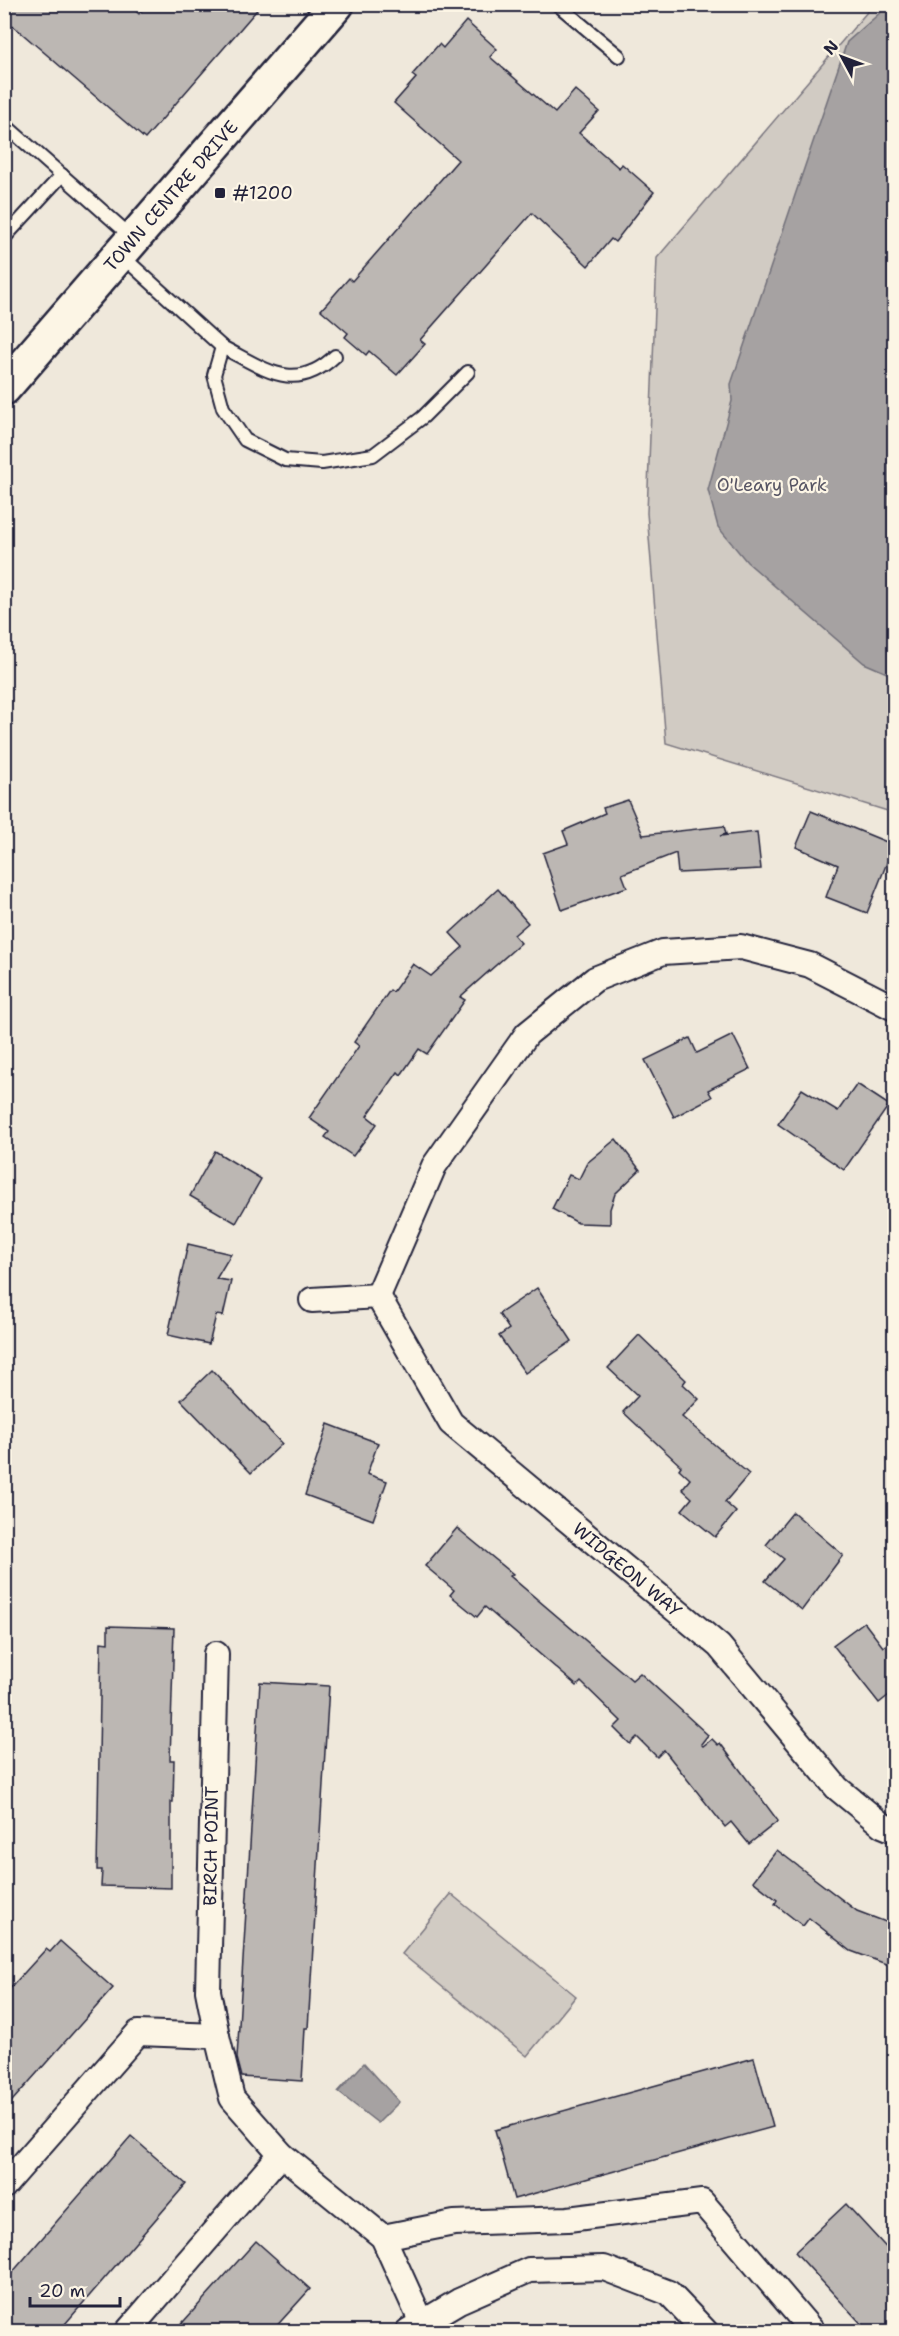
<svg xmlns="http://www.w3.org/2000/svg" width="899" height="2336" font-family="'Shantell Sans',sans-serif">
<rect width="100%" height="100%" fill="#efe8db"/>
<filter id="ink" filterUnits="userSpaceOnUse"><feTurbulence type="fractalNoise" baseFrequency=".0167" numOctaves="2"/><feDisplacementMap in="SourceGraphic" scale="12" xChannelSelector="R" yChannelSelector="G"/><feConvolveMatrix kernelMatrix="1 2 1 2 8 2 1 2 1" color-interpolation-filters="sRGB"/></filter>
<g filter="url(#ink)">
<g fill="#d1cbc3" stroke="#7a767f" stroke-width="1.5">
<path d="M 873,5 L 894,5 L 894,813 L 666,743 L 647,513 L 657,258 Z"/>
<path d="M 451,1894 L 576,1996 L 527,2056 L 402,1954 Z"/>
</g>
<g fill="#a6a2a2" stroke="#716f79" stroke-width="1.5">
<path d="M 890,4 L 894,5 L 894,676 L 864,663 L 747,562 L 718,527 L 708,490 L 732,401 L 731,384 L 847,42 Z"/>
<path d="M 364,2063 L 399,2102 L 378,2123 L 338,2092 Z"/>
</g>
<g fill="#bcb7b3" stroke="#22223b" stroke-width="1.5">
<path d="M 4,4 L 128,4 L 139,14 L 147,4 L 262,4 L 145,139 L 4,18 Z"/>
<path d="M 466,21 L 497,49 L 490,57 L 555,113 L 575,90 L 599,111 L 579,133 L 619,168 L 622,164 L 654,192 L 615,242 L 611,239 L 588,266 L 532,213 L 420,340 L 425,344 L 397,375 L 369,351 L 366,355 L 345,337 L 348,333 L 321,310 L 349,278 L 352,281 L 458,160 L 394,103 L 416,78 L 412,75 L 439,44 L 443,48 Z"/>
<path d="M 628,800 L 643,835 L 724,826 L 726,834 L 720,836 L 757,832 L 761,869 L 678,873 L 676,853 L 622,874 L 627,887 L 562,910 L 543,853 L 568,844 L 563,831 L 605,813 L 603,808 Z"/>
<path d="M 811,811 L 894,845 L 867,913 L 826,897 L 838,865 L 796,847 Z"/>
<path d="M 498,889 L 528,923 L 514,935 L 521,943 L 460,997 L 465,1000 L 427,1054 L 419,1049 L 401,1075 L 398,1072 L 367,1116 L 377,1124 L 353,1156 L 325,1137 L 329,1132 L 309,1118 L 359,1046 L 354,1042 L 390,990 L 393,992 L 413,964 L 431,976 L 463,947 L 450,933 Z"/>
<path d="M 733,1035 L 750,1069 L 708,1090 L 712,1097 L 674,1117 L 645,1060 L 690,1038 L 697,1053 Z"/>
<path d="M 857,1084 L 889,1105 L 844,1170 L 778,1124 L 802,1089 L 838,1111 Z"/>
<path d="M 616,1139 L 640,1170 L 615,1194 L 610,1209 L 610,1224 L 578,1223 L 552,1209 L 569,1175 L 579,1179 L 587,1163 Z"/>
<path d="M 215,1151 L 261,1179 L 236,1223 L 190,1196 Z"/>
<path d="M 188,1244 L 231,1254 L 216,1279 L 231,1281 L 223,1316 L 216,1315 L 209,1344 L 168,1335 Z"/>
<path d="M 537,1288 L 572,1341 L 525,1373 L 499,1336 L 509,1329 L 499,1314 Z"/>
<path d="M 639,1335 L 686,1380 L 683,1384 L 699,1399 L 682,1417 L 749,1474 L 725,1502 L 736,1512 L 715,1537 L 682,1510 L 692,1498 L 682,1489 L 690,1479 L 679,1469 L 681,1466 L 623,1412 L 638,1396 L 608,1368 Z"/>
<path d="M 212,1370 L 282,1444 L 251,1473 L 181,1400 Z"/>
<path d="M 328,1424 L 378,1443 L 367,1474 L 387,1481 L 373,1520 L 305,1495 Z"/>
<path d="M 793,1512 L 843,1555 L 802,1610 L 765,1581 L 784,1559 L 766,1545 Z"/>
<path d="M 457,1528 L 513,1574 L 510,1576 L 632,1680 L 640,1673 L 708,1735 L 701,1744 L 703,1746 L 712,1739 L 718,1745 L 720,1743 L 778,1821 L 749,1844 L 731,1822 L 725,1827 L 664,1750 L 657,1757 L 637,1737 L 630,1744 L 614,1728 L 621,1721 L 581,1682 L 577,1686 L 485,1607 L 477,1617 L 450,1595 L 454,1590 L 425,1566 Z"/>
<path d="M 864,1622 L 883,1647 L 894,1638 L 894,1691 L 879,1703 L 833,1645 Z"/>
<path d="M 108,1626 L 174,1628 L 170,1760 L 174,1760 L 173,1802 L 171,1802 L 171,1888 L 101,1886 L 102,1870 L 97,1870 L 101,1642 L 108,1643 Z"/>
<path d="M 260,1682 L 329,1686 L 308,2028 L 305,2028 L 302,2081 L 242,2077 L 237,2058 Z"/>
<path d="M 777,1850 L 857,1911 L 894,1925 L 894,1967 L 851,1951 L 809,1918 L 803,1926 L 775,1904 L 777,1900 L 753,1881 Z"/>
<path d="M 60,1941 L 113,1988 L 4,2110 L 4,1995 L 46,1949 L 50,1952 Z"/>
<path d="M 754,2058 L 773,2127 L 514,2199 L 495,2130 Z"/>
<path d="M 131,2136 L 186,2184 L 59,2331 L 4,2331 L 4,2282 Z"/>
<path d="M 846,2204 L 894,2256 L 894,2331 L 868,2331 L 795,2252 Z"/>
<path d="M 256,2241 L 310,2289 L 272,2331 L 175,2331 Z"/>
</g>
<g fill="none" stroke-linecap="round" stroke-linejoin="round">
<g stroke="#22223b" stroke-width="16">
<g id="lane">
<path d="M 557,4 L 619,56"/>
<path d="M 4,124 L 133,238"/>
<path d="M 4,238 L 62,175"/>
<path d="M 121,255 L 222,347 L 214,375 L 223,408 L 245,440 L 285,460 L 322,463 L 373,455 L 423,417 L 468,372"/>
<path d="M 222,347 C 264,368 294,395 335,356"/>
</g>
</g>
<g stroke="#22223b" stroke-width="28">
<g id="street">
<path d="M 378,1296 L 451,1423 L 719,1646 L 837,1788 L 882,1825 L 894,1830"/>
<path d="M 378,1296 L 434,1166 L 527,1034 L 595,979 L 663,952 L 741,947 L 810,965 L 894,1008"/>
<path d="M 312,1300 L 378,1296"/>
<path d="M 216,1654 L 208,1991 L 217,2036"/>
<path d="M 4,2186 L 138,2033 L 217,2036 L 232,2098 L 281,2154 L 383,2237 L 422,2323"/>
<path d="M 383,2237 L 454,2223 L 568,2219 L 702,2202 L 813,2332"/>
<path d="M 408,2331 L 459,2301 L 529,2270 L 604,2268 L 669,2293 L 706,2332"/>
<path d="M 127,2332 L 281,2154"/>
</g>
</g>
<g stroke="#22223b" stroke-width="38">
<path id="secondary" d="M 4,388 L 337,4"/>
</g>
<use href="#lane" stroke="#fcf5e5" stroke-width="12"/>
<use href="#street" stroke="#fcf5e5" stroke-width="24"/>
<use href="#secondary" stroke="#fcf5e5" stroke-width="33"/>
</g>
</g>
<rect fill="#22223b" stroke="#fcf5e5" stroke-width="2" x="214" y="187" width="12" height="12" rx="3"/>
<g text-anchor="middle" dominant-baseline="central" stroke-width="4.5" stroke-linejoin="round" paint-order="stroke">
<g font-size="18" fill="#22223b" stroke="#fcf5e5" text-anchor="start">
<text x="232" y="193">#1200</text>
</g>
<g font-size="18" fill="#22223b" stroke="#fcf5e5">
<text transform="translate(171 196) rotate(-49)">TOWN CENTRE DRIVE</text>
<text transform="translate(627 1570) rotate(40)">WIDGEON WAY</text>
<text transform="translate(211 1846) rotate(-89)">BIRCH POINT</text>
</g>
<g font-size="18" fill="#575564" stroke="#fcf5e5">
<text x="772" y="485">O'Leary Park</text>
</g>
</g>
<rect width="899" height="2336" fill="none" stroke="#fcf5e5" stroke-width="24"/>
<rect x="12" y="12" width="875" height="2312" fill="none" stroke="#22223b" stroke-width="2" filter="url(#ink)"/>
<g transform="translate(842 57) rotate(311)" stroke="#fcf5e5" stroke-width="4.5" paint-order="stroke">
<path d="M0-4.5L10 22L0 15L-10 22Z" fill="#22223b"/>
<text y="-9" font-size="16" font-weight="bold" text-anchor="middle" fill="#22223b">N</text>
</g>
<path d="M30 2297v9h90v-9" fill="none" stroke="#22223b" stroke-width="3"/>
<text x="39" y="2297" font-size="18" fill="#22223b" stroke="#fcf5e5" stroke-width="4.5" paint-order="stroke">20 m</text>
</svg>
